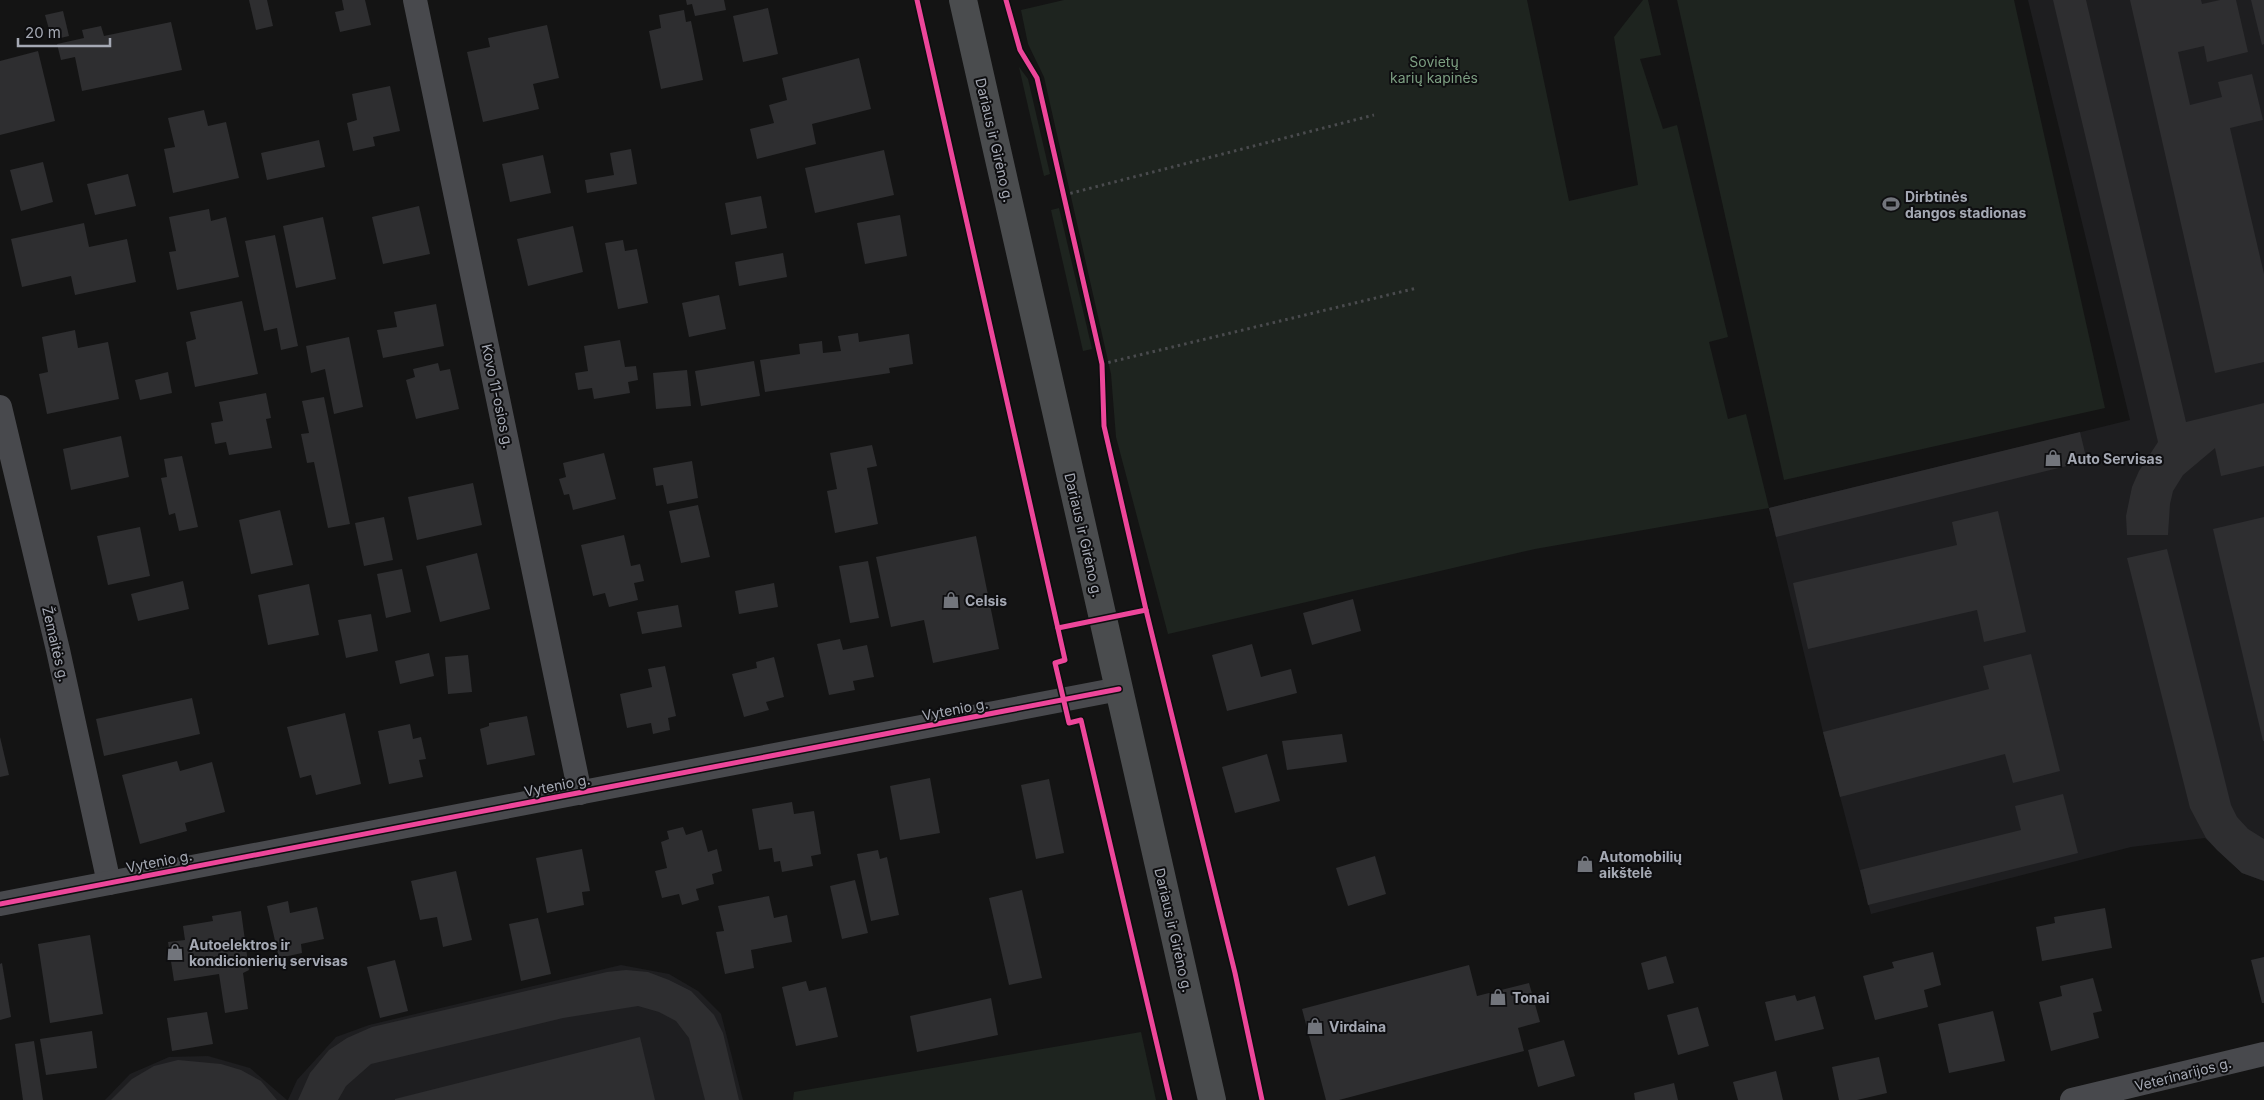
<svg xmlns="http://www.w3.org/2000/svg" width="2264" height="1100" font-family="Inter,sans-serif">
<rect width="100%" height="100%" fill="#141414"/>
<g fill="#1e1e20">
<path d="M 2028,0 L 2264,0 L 2264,881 L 2242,873 L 2205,838 L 2131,847 L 1871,914 L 1823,732 L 1769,508 L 2130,420 Z"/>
<path d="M 621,965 L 669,974 L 698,991 L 721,1014 L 743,1100 L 288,1100 L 297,1080 L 336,1037 L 369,1025 Z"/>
<path d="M 208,1056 L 250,1068 L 287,1100 L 105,1100 L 130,1074 L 169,1057 Z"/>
</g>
<g fill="#1e241f">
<path d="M 1064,0 L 1527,0 L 1569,201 L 1638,185 L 1614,37 L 1643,0 L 1648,0 L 1661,55 L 1640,59 L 1663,129 L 1677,125 L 1728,337 L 1709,342 L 1728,419 L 1746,414 L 1769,508 L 1535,549 L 1168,634 L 1116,437 L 1111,374 L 1044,77 L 1028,44 L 1021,10 Z"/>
<path d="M 1677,0 L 2014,0 L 2105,408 L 1784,480 Z"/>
<path d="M 1019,67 L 1028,79 L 1050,174 L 1044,176 Z"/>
<path d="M 1059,208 L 1092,349 L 1083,351 L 1051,210 Z"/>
<path d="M 1141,1032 L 1156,1100 L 793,1100 L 794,1092 Z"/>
</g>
<g fill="#2e2e30">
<path d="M 249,0 L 267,0 L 273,26 L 256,30 Z"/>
<path d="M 342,0 L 365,0 L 371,25 L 340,32 L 335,12 L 344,10 Z"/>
<path d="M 686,0 L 724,0 L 726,10 L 695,16 L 692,4 L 687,5 Z"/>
<path d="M 2053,0 L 2086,0 L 2186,422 L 2264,403 L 2264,466 L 2221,476 L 2215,448 L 2183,475 L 2173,491 L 2170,504 L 2168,535 L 2127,535 L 2126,516 L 2132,487 L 2139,471 L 2158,442 Z"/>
<path d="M 2130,0 L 2201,0 L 2202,4 L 2220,0 L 2236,0 L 2248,52 L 2207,62 L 2204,46 L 2178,52 L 2190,105 L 2222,97 L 2218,82 L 2252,74 L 2263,120 L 2230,128 L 2264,274 L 2264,362 L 2215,373 Z"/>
<path d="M 2251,0 L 2264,0 L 2264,44 L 2262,45 Z"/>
<path d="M 768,8 L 778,54 L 743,62 L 733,16 Z"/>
<path d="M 684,10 L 686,22 L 691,21 L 703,80 L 661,89 L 649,31 L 661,28 L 659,15 Z"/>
<path d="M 63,11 L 69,36 L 52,40 L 45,15 Z"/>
<path d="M 171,22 L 182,70 L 82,91 L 75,57 L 61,60 L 57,44 L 84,38 L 82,30 L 101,26 L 104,36 Z"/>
<path d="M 547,25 L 559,78 L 533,84 L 539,109 L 483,122 L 467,52 L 490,47 L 488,38 Z"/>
<path d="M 38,51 L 55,121 L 0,135 L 0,61 Z"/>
<path d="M 859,58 L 871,109 L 812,124 L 816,144 L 757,159 L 750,129 L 774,123 L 769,105 L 787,100 L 782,78 Z"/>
<path d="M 390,86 L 400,131 L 373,137 L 375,146 L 353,151 L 347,123 L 357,120 L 352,94 Z"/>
<path d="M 204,110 L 208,126 L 226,122 L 239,178 L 173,193 L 164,149 L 175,147 L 168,118 Z"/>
<path d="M 319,140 L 325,167 L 267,180 L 261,153 Z"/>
<path d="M 631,149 L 637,184 L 587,193 L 585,180 L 614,175 L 610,153 Z"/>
<path d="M 884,150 L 894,195 L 815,213 L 805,168 Z"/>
<path d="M 543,155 L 551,193 L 510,202 L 502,164 Z"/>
<path d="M 43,162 L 53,202 L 21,211 L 10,170 Z"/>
<path d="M 128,174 L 136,206 L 95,215 L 87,184 Z"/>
<path d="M 761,196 L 767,228 L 731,235 L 725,203 Z"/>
<path d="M 419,206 L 430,254 L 383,264 L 372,217 Z"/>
<path d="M 209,209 L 211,221 L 226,217 L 239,277 L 177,290 L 169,252 L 176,251 L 169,217 Z"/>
<path d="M 900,215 L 907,256 L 865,264 L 857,223 Z"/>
<path d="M 323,217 L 336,279 L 296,288 L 283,226 Z"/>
<path d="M 84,223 L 89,247 L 127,239 L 136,282 L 75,295 L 71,276 L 22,287 L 11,239 Z"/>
<path d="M 573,226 L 583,272 L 528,286 L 517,239 Z"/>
<path d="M 275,235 L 298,346 L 281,350 L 277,328 L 264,331 L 245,241 Z"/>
<path d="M 623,240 L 625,251 L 637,249 L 648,303 L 618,309 L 605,243 Z"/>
<path d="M 783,253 L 787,277 L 739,286 L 735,262 Z"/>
<path d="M 719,295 L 726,329 L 689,337 L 682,303 Z"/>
<path d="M 242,301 L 258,374 L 195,387 L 186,342 L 196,339 L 190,312 Z"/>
<path d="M 436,304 L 444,346 L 383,358 L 377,330 L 397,327 L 394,312 Z"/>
<path d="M 75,330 L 78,348 L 108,342 L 119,399 L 47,414 L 39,374 L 48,372 L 42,337 Z"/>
<path d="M 858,333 L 859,342 L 909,334 L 913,364 L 889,368 L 890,373 L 765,392 L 760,360 L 800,354 L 799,344 L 822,341 L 823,353 L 841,351 L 838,336 Z"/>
<path d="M 349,337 L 363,407 L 334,414 L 325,369 L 311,373 L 306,346 Z"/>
<path d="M 620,340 L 625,367 L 636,366 L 638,380 L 628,382 L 630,393 L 594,399 L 592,388 L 578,390 L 575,373 L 588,371 L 584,346 Z"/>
<path d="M 754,361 L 760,396 L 701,406 L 695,371 Z"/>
<path d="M 438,363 L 440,371 L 450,369 L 459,409 L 416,419 L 406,380 L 415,377 L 413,369 Z"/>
<path d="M 687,370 L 691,406 L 656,409 L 653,373 Z"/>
<path d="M 168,372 L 172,393 L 140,400 L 135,380 Z"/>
<path d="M 266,393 L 271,418 L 266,419 L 272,448 L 229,455 L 226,442 L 215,444 L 211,423 L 223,421 L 219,402 Z"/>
<path d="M 324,397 L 350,524 L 328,528 L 314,462 L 307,463 L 301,434 L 309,433 L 302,401 Z"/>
<path d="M 2080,432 L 2087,461 L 1776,537 L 1769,508 Z"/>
<path d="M 121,436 L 129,477 L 71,490 L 63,449 Z"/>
<path d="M 872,445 L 877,466 L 867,468 L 878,524 L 835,533 L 827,491 L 837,489 L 830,453 Z"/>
<path d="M 604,453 L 616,499 L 573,510 L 569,494 L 564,495 L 559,479 L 566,477 L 563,463 Z"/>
<path d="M 182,456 L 198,527 L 179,531 L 175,513 L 169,515 L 161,478 L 167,477 L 164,459 Z"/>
<path d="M 692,461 L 698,498 L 667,504 L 663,485 L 656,486 L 653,468 Z"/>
<path d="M 473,483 L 482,525 L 417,540 L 408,497 Z"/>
<path d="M 698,505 L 710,557 L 681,563 L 669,511 Z"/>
<path d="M 280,510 L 293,565 L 251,574 L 239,520 Z"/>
<path d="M 1998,511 L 2026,632 L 1984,642 L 1977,610 L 1808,649 L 1793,583 L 1957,545 L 1952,522 Z"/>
<path d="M 384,517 L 393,560 L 364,566 L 355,523 Z"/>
<path d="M 2264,517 L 2264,741 L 2263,741 L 2213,529 Z"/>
<path d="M 140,527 L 150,576 L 108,585 L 97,536 Z"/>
<path d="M 624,535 L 631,566 L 640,564 L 644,581 L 634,583 L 638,600 L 609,607 L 605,593 L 593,596 L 581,545 Z"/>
<path d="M 976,536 L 999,649 L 933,663 L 924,620 L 891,627 L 876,557 Z"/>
<path d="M 2167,549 L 2231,805 L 2237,817 L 2248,829 L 2264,839 L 2264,881 L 2242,873 L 2217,850 L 2206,838 L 2190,808 L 2127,558 Z"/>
<path d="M 477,553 L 490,609 L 440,622 L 426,566 Z"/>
<path d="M 868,561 L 879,618 L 850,623 L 839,566 Z"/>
<path d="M 402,569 L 411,612 L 386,618 L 377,574 Z"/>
<path d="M 183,581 L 189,609 L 138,621 L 131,594 Z"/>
<path d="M 774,583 L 778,607 L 739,614 L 735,591 Z"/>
<path d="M 309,584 L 319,635 L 268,645 L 258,595 Z"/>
<path d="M 1353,599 L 1361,631 L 1312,645 L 1303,613 Z"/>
<path d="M 678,605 L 682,627 L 642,634 L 637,612 Z"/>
<path d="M 371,614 L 378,651 L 346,658 L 338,620 Z"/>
<path d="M 840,639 L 843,650 L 867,645 L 874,677 L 853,681 L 855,690 L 829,695 L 817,644 Z"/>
<path d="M 1252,644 L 1261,677 L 1291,669 L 1297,693 L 1227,711 L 1212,655 Z"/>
<path d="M 429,653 L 434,676 L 400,684 L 395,661 Z"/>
<path d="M 2031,654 L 2060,771 L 2013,783 L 2005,754 L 1840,797 L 1823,732 L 1989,689 L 1983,666 Z"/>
<path d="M 468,655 L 472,692 L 448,694 L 445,657 Z"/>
<path d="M 774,657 L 784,697 L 766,702 L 769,710 L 744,717 L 732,674 L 757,668 L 756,662 Z"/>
<path d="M 665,666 L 676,716 L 668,718 L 670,730 L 653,734 L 651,723 L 627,728 L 620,694 L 652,687 L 648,669 Z"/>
<path d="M 192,698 L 200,734 L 104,756 L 96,719 Z"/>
<path d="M 345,713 L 361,784 L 316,795 L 311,775 L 300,778 L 287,727 Z"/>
<path d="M 527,716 L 535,755 L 487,765 L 480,729 L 489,726 L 489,723 Z"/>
<path d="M 410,724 L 413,739 L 421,737 L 426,759 L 419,760 L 423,777 L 389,784 L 378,731 Z"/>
<path d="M 1342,734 L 1347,762 L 1287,770 L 1282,741 Z"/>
<path d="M 0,737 L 9,775 L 0,777 Z"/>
<path d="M 1267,754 L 1280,801 L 1235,813 L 1222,767 Z"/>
<path d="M 177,761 L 180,771 L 212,762 L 225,812 L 185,823 L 187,831 L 140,844 L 122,775 Z"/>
<path d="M 930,778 L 940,833 L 900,840 L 890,786 Z"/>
<path d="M 1049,779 L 1064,853 L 1036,859 L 1021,785 Z"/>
<path d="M 2063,794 L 2078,853 L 1868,905 L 1860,870 L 2021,830 L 2015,806 Z"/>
<path d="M 792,802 L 794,814 L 814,811 L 821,854 L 811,856 L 813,866 L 782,872 L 780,861 L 774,862 L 772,848 L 759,850 L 752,809 Z"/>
<path d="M 683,827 L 686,835 L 702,830 L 708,852 L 717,849 L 722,871 L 712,874 L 714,884 L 696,889 L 699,900 L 682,905 L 679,894 L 662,898 L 655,871 L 667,868 L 661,842 L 669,839 L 667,831 Z"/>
<path d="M 582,849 L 590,891 L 582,892 L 584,905 L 547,913 L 536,858 Z"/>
<path d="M 878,850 L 880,859 L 887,857 L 899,915 L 871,921 L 857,854 Z"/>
<path d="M 1375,856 L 1386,894 L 1348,906 L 1336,868 Z"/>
<path d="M 456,871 L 472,940 L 443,947 L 437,917 L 420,920 L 411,881 Z"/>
<path d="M 855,880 L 868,933 L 842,939 L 830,886 Z"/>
<path d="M 1022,890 L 1042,978 L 1009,985 L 989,898 Z"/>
<path d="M 769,896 L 774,918 L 787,915 L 792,942 L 751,950 L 754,968 L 725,974 L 716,932 L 724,931 L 718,906 Z"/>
<path d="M 288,901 L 290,913 L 317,907 L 324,939 L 301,944 L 302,953 L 279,958 L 267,906 Z"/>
<path d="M 2105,908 L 2112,948 L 2042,961 L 2036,927 L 2055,923 L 2054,917 Z"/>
<path d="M 241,911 L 249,970 L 243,973 L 248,1009 L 225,1013 L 219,974 L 174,981 L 168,942 L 185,940 L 183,926 L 213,921 L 212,916 Z"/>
<path d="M 538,918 L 551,974 L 521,981 L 509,924 Z"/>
<path d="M 90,935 L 103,1014 L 50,1023 L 38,944 Z"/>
<path d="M 1933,952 L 1941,985 L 1924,990 L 1928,1007 L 1875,1020 L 1863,976 L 1894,968 L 1892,962 Z"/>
<path d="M 1666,956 L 1674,983 L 1648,990 L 1641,963 Z"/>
<path d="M 2264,957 L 2264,1003 L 2262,1003 L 2251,960 Z"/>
<path d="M 395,960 L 408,1011 L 380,1018 L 367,967 Z"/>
<path d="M 2,963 L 11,1017 L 0,1020 L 0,964 Z"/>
<path d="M 1469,965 L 1477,996 L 1529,983 L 1540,1022 L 1518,1028 L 1524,1051 L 1339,1100 L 1326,1100 L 1302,1009 Z"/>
<path d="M 626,970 L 648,972 L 669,980 L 691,991 L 714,1015 L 723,1033 L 739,1100 L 705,1100 L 689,1038 L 676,1021 L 659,1012 L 638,1006 L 563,1018 L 371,1064 L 346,1086 L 338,1100 L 298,1100 L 310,1073 L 329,1050 L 347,1038 L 372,1027 L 607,972 Z"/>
<path d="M 2093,978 L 2102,1011 L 2093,1013 L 2099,1038 L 2051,1051 L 2039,1002 L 2062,996 L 2060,986 Z"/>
<path d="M 806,981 L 809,991 L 826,987 L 838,1037 L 796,1046 L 782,987 Z"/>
<path d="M 1795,995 L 1797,1001 L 1815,996 L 1824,1029 L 1775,1041 L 1765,1002 Z"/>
<path d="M 991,998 L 998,1035 L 917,1052 L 910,1016 Z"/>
<path d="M 1698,1007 L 1709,1046 L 1678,1055 L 1667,1015 Z"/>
<path d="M 1993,1011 L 2005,1061 L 1949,1073 L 1938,1024 Z"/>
<path d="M 207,1012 L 213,1044 L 172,1051 L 167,1018 Z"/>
<path d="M 92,1031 L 97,1068 L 46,1075 L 40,1039 Z"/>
<path d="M 640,1037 L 655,1100 L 395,1100 L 395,1099 Z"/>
<path d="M 1564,1040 L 1575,1076 L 1538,1087 L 1528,1050 Z"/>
<path d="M 34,1041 L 43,1100 L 23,1100 L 15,1044 Z"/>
<path d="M 1879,1057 L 1887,1093 L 1857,1100 L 1839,1100 L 1832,1067 Z"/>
<path d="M 178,1060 L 221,1064 L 241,1070 L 261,1081 L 277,1100 L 111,1100 L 132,1079 L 154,1066 Z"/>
<path d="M 1776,1071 L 1783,1100 L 1738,1100 L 1733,1082 Z"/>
<path d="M 1674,1083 L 1678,1100 L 1635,1100 L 1634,1093 Z"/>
</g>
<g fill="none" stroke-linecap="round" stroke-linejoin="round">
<g stroke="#4a4b4e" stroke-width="3" stroke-dasharray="2.5 4" stroke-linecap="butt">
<path d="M 1064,195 L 1374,115"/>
<path d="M 1102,364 L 1417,288"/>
</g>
<g stroke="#48494d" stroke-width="24">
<path d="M 415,0 L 580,793"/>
<path d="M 0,407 L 58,650 L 109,883"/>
<path d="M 0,904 L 1119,689"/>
<path d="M 2072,1100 L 2264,1054"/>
</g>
<path stroke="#4a4c4e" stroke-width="28" d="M 963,0 L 1212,1100"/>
<g stroke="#0e0e10" stroke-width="8">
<g id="cycleway">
<path d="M 917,0 L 1065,660 L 1055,663 L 1069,723 L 1081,720 L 1170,1100"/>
<path d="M 1006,0 L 1020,50 L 1037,78 L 1102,364 L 1104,426 L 1146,610 L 1235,973 L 1262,1100"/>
<path d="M 1058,628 L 1146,610"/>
<path d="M 0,904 L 1119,689"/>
</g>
</g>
<use href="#cycleway" stroke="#ed469a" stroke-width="5"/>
</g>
<defs>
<g id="stadium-bare" transform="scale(1.35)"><path d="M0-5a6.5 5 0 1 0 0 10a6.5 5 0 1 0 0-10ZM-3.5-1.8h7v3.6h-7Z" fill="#72757c" stroke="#0e0e10" stroke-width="2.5" paint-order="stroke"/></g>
<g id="shop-bare" transform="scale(1.35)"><path d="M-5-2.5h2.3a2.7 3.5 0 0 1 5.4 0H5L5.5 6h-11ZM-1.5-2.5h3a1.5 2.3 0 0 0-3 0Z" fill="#72757c" stroke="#0e0e10" stroke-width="2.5" paint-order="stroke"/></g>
</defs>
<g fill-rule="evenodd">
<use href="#stadium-bare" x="1891" y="204"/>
<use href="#shop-bare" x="2053" y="458"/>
<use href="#shop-bare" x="951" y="600"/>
<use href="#shop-bare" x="1585" y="864"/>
<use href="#shop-bare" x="175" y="952"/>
<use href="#shop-bare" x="1498" y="997"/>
<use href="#shop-bare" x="1315" y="1026"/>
</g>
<g text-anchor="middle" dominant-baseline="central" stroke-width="4" stroke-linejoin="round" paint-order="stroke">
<g font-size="14" fill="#7d9f82" stroke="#0e0e10">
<text x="1434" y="61">Sovietų<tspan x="1434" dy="16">karių kapinės</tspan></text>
</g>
<g font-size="14" fill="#a5a9b4" stroke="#0e0e10">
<text transform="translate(995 140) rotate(77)">Dariaus ir Girėno g.</text>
<text transform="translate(498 396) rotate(78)">Kovo 11-osios g.</text>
<text transform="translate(1084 535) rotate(77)">Dariaus ir Girėno g.</text>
<text transform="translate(56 644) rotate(77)">Žemaitės g.</text>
<text transform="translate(955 709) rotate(-11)">Vytenio g.</text>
<text transform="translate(557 785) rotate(-11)">Vytenio g.</text>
<text transform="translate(159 861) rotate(-11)">Vytenio g.</text>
<text transform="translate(1174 930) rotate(77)">Dariaus ir Girėno g.</text>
<text transform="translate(2183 1074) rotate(-14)">Veterinarijos g.</text>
</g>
<g font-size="14" font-weight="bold" fill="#a5a9b4" stroke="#0e0e10" text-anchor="start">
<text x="1905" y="196">Dirbtinės<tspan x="1905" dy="16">dangos stadionas</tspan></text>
<text x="2067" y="458">Auto Servisas</text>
<text x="965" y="600">Celsis</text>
<text x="1599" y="856">Automobilių<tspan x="1599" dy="16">aikštelė</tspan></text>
<text x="189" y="944">Autoelektros ir<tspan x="189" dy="16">kondicionierių servisas</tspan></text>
<text x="1512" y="997">Tonai</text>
<text x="1329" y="1026">Virdaina</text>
</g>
</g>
<path d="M18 38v8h92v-8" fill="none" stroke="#a5a9b4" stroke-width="2.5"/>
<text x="25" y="38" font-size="15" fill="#a5a9b4" stroke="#0e0e10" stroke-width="4" paint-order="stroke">20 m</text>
</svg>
